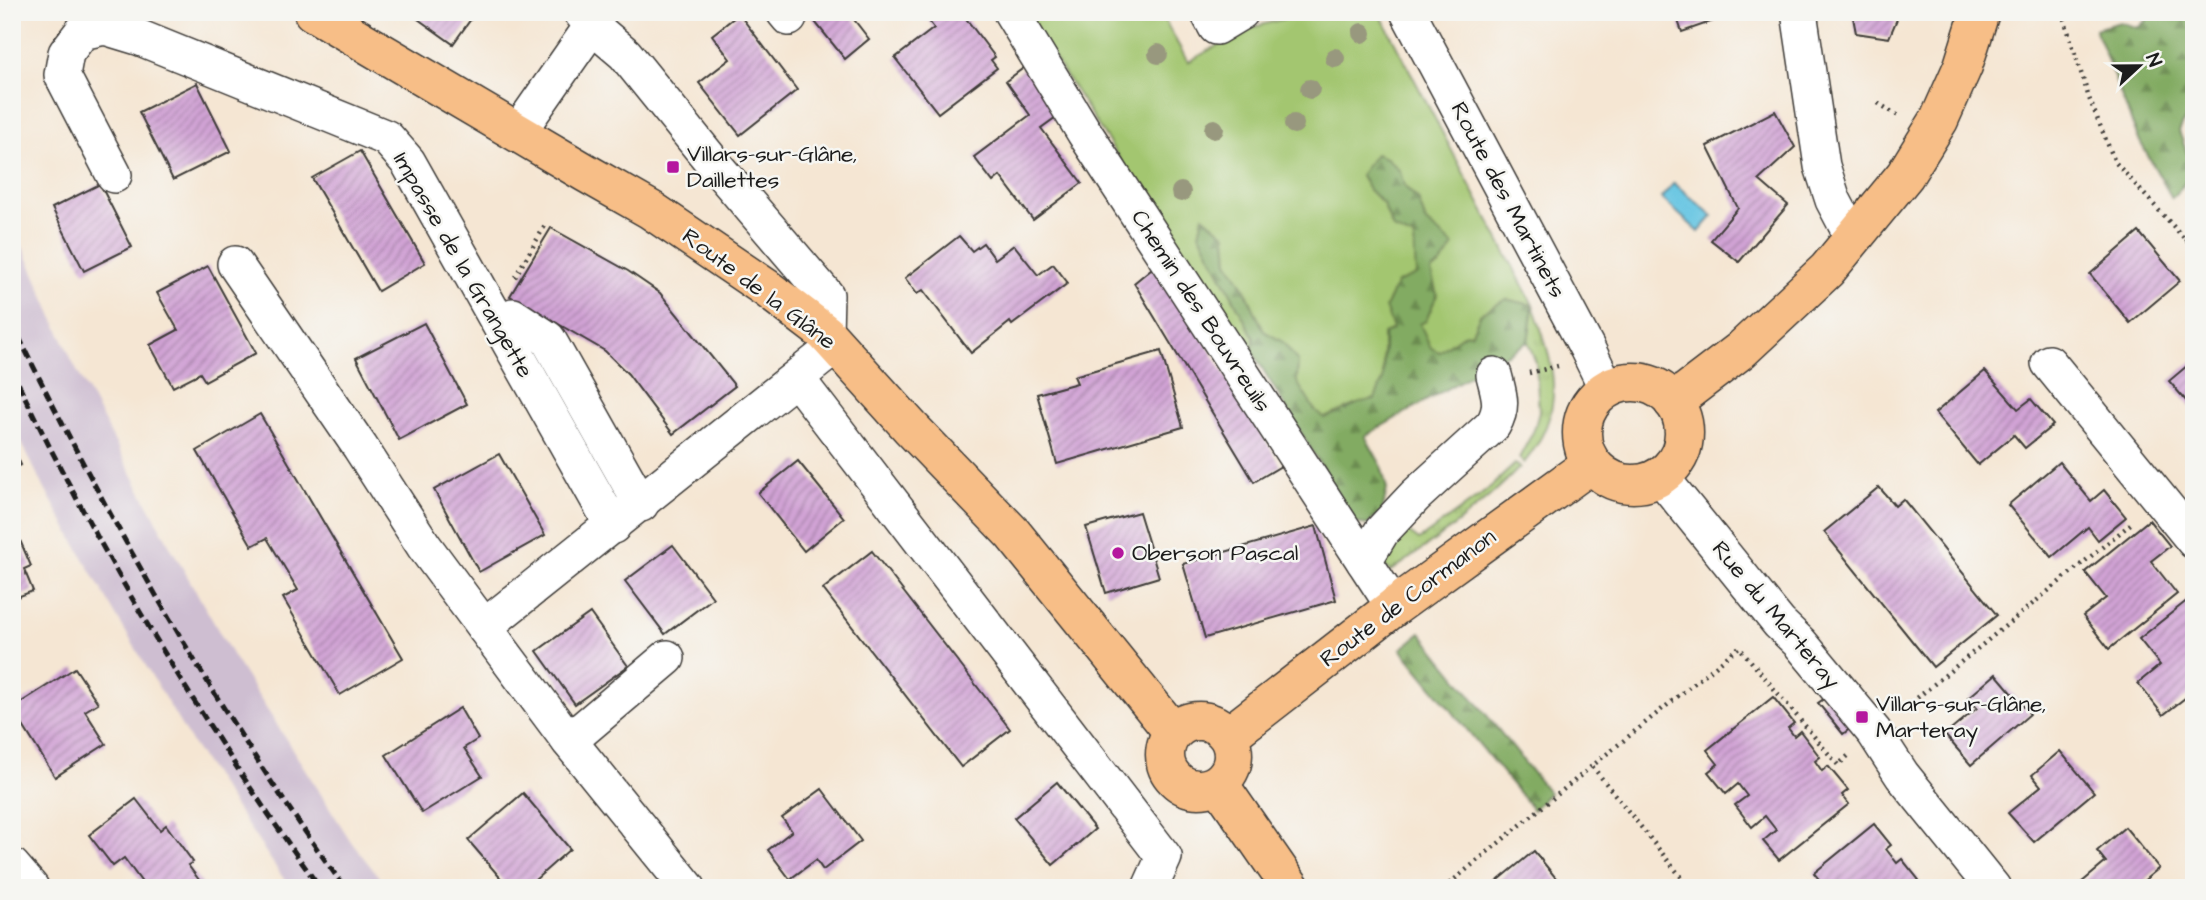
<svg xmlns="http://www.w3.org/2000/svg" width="2206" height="900" font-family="'Architects Daughter',sans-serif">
<defs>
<pattern id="grass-tufts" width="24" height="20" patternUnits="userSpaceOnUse" patternTransform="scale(1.75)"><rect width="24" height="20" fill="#a3c66f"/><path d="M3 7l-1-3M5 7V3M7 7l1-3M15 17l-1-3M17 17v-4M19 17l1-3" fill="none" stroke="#8caa60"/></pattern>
<pattern id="forest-firs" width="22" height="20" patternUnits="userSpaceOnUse" patternTransform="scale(1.75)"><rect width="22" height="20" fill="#82ab62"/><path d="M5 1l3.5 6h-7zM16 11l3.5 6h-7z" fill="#6a8a50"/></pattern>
<pattern id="building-hatch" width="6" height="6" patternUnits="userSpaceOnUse" patternTransform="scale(1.75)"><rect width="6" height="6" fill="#d1a3d5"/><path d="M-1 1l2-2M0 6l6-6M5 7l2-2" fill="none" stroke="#a984ac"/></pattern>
</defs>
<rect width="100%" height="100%" fill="#f6f6f2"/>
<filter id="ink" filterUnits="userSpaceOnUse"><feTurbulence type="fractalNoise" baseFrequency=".0143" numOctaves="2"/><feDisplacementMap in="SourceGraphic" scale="14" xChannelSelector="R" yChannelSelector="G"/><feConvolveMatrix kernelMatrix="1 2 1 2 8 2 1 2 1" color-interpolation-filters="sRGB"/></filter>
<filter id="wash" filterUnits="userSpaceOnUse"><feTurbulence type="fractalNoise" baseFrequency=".00686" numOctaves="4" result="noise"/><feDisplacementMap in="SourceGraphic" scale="28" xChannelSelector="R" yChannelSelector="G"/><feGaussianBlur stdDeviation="1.57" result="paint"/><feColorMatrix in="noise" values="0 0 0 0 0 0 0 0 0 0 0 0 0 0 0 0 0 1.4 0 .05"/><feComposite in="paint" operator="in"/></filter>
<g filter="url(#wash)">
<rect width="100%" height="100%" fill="#f5e6d3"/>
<path fill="#cebed1" d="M 12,222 L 74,365 L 170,546 L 233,656 L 352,843 L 388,888 L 290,888 L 191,742 L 114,612 L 42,484 L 12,424 Z"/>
<g fill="url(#grass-tufts)" stroke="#607146" stroke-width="2">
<path d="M 1533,305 C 1554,366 1569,408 1524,463 L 1519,458 L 1534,430 L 1539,412 L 1536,363 L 1528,342 Z"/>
<path d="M 1515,464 L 1520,467 C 1481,508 1436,540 1390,572 L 1381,562 L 1398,524 L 1419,540 L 1486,491 Z"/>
</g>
<g fill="url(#forest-firs)" stroke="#4f643f" stroke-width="2">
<path d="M 2154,12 L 2194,12 L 2194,102 L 2179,131 L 2194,172 L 2172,198 L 2138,138 L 2095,29 L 2120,22 L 2138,28 Z"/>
<path d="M 1376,154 L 1387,158 L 1400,171 L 1404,186 L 1418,199 L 1426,222 L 1455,246 L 1440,265 L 1431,271 L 1437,295 L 1426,321 L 1439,352 L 1465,333 L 1471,334 L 1481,313 L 1506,299 L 1533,305 L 1528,342 L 1365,436 L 1381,465 L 1387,489 L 1382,513 L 1367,525 L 1355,523 L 1252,351 L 1254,338 L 1199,233 L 1203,216 L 1226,235 L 1228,261 L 1243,285 L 1264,331 L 1283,342 L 1298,362 L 1297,382 L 1346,410 L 1361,401 L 1383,380 L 1385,307 L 1397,283 L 1393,229 L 1383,204 L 1369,190 L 1360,174 Z"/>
<path d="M 1421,633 L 1549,793 L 1533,810 L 1401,649 Z"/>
</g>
<path fill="#a3c66f" stroke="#607146" stroke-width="2" d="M 1024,12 L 1160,12 L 1188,62 L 1247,29 L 1286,18 L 1298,12 L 1379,12 L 1533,305 L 1506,299 L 1481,313 L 1471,334 L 1465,333 L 1439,352 L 1431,348 L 1420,324 L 1426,321 L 1437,295 L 1431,271 L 1440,265 L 1454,246 L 1426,222 L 1418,199 L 1404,186 L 1400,171 L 1387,158 L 1376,154 L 1360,175 L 1369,190 L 1383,204 L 1393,229 L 1414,238 L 1416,275 L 1397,283 L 1385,307 L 1393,329 L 1383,334 L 1383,380 L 1375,399 C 1357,401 1342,412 1324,418 L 1314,409 L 1297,382 L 1298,362 L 1283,342 L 1264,331 L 1243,285 L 1228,261 L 1226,235 L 1203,216 L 1199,233 L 1254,338 L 1252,351 L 1241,345 Z"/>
<path fill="#64c4e2" stroke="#40707f" stroke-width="2" d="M 1674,183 L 1713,216 L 1699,232 L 1661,198 Z"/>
<g id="blocks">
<g fill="url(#building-hatch)">
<path d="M 412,12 L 476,12 L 453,44 L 411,14 Z"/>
<path d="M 807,12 L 848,12 L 869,39 L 845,59 Z"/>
<path d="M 922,12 L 961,12 L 995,57 L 991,60 L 997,68 L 938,113 L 895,58 L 934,28 Z"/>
<path d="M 1675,12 L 1736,12 L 1736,13 L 1682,32 Z"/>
<path d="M 1852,12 L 1900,12 L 1889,38 L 1856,33 Z"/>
<path d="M 739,14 L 797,90 L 740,135 L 699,83 L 730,59 L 712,35 Z"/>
<path d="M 1029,64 L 1063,112 L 1041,128 L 1082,183 L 1033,220 L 1000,176 L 993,182 L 974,157 L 1030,115 L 1006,81 Z"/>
<path d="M 197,83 L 231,151 L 173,180 L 139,112 Z"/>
<path d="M 1775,111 L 1795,147 L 1759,180 L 1788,205 L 1739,262 L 1711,240 L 1738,208 L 1707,146 Z"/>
<path d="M 360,151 L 425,263 L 378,291 L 312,178 Z"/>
<path d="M 100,184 L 132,247 L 84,271 L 52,208 Z"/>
<path d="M 551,228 L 628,271 L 660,293 L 735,386 L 673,434 L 628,374 L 605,351 L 510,296 Z"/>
<path d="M 2139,232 L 2180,281 L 2130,323 L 2090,274 Z"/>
<path d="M 959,236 L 972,251 L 983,243 L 995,259 L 1014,245 L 1038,275 L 1053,264 L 1068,283 L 1012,325 L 1010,322 L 971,353 L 923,290 L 917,294 L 905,278 Z"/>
<path d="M 1157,264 L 1281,466 L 1254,482 L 1134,283 Z"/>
<path d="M 208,266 L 256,353 L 205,381 L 200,373 L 173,387 L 150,345 L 178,330 L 157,293 Z"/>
<path d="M 424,323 L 467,404 L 399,440 L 356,358 Z"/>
<path d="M 1161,351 L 1183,427 L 1057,464 L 1037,394 L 1077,383 L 1074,376 Z"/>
<path d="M 2194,360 L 2194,410 L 2169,381 Z"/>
<path d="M 1985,371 L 2018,409 L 2031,399 L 2053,425 L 2025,448 L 2014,435 L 1978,465 L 1935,413 Z"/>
<path d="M 260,414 L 403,658 L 340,695 L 283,598 L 298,590 L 283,565 L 267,538 L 252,546 L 197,451 Z"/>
<path d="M 12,445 L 21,465 L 12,468 Z"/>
<path d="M 499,454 L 545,535 L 479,572 L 434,490 Z"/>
<path d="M 798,461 L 844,518 L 804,551 L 758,493 Z"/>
<path d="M 2059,462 L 2091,501 L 2104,490 L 2126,517 L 2098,540 L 2088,527 L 2052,557 L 2008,505 Z"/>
<path d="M 1879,487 L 1895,506 L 1903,499 L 1997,615 L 1933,667 L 1824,532 Z"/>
<path d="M 1139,512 L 1159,577 L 1106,593 L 1086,527 Z"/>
<path d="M 2149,520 L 2170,546 L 2151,561 L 2177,594 L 2109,649 L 2083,616 L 2106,598 L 2085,572 Z"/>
<path d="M 1316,526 L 1336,600 L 1205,638 L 1183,564 Z"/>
<path d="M 19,538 L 31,566 L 24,569 L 33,591 L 12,599 L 12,541 Z"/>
<path d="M 673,545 L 713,598 L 665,634 L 625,581 Z"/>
<path d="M 872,551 L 1010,729 L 961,767 L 823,589 Z"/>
<path d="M 2194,595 L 2194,691 L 2163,715 L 2138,683 L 2160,665 L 2139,639 Z"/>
<path d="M 590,613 L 628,666 L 575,704 L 537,651 Z"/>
<path d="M 75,668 L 98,703 L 85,711 L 106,744 L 55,777 L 12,708 Z"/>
<path d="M 1996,674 L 2030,714 L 1971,765 L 1945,735 L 1977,708 L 1968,698 Z"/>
<path d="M 1828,696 L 1853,726 L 1843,734 L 1818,703 Z"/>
<path d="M 1773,697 L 1794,723 L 1788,728 L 1794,736 L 1800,731 L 1820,757 L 1815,761 L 1822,771 L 1828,766 L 1848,790 L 1842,795 L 1849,804 L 1779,860 L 1763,841 L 1776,830 L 1765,816 L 1752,827 L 1735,805 L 1747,796 L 1738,784 L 1726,794 L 1708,772 L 1718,764 L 1707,750 Z"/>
<path d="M 460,708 L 478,739 L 464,748 L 482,776 L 422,813 L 386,755 Z"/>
<path d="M 2060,751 L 2094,792 L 2034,842 L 2008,813 L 2041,786 L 2032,775 Z"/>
<path d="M 1057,782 L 1095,829 L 1053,865 L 1014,818 Z"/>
<path d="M 822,789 L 861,841 L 823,870 L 816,860 L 790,879 L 768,850 L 792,831 L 782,818 Z"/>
<path d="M 523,793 L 570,849 L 526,888 L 509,888 L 468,840 Z"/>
<path d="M 136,799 L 160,830 L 166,825 L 193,862 L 188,865 L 205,888 L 146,888 L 124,858 L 113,866 L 89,835 Z"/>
<path d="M 1874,824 L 1891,845 L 1886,849 L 1897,863 L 1902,859 L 1919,880 L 1914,884 L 1917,888 L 1826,888 L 1814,873 Z"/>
<path d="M 2125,827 L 2159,868 L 2135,888 L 2075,888 L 2106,862 L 2097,851 Z"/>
<path d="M 1534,851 L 1564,888 L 1489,888 Z"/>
</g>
</g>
</g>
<g filter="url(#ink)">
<use href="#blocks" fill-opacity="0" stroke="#3d3a37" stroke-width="2"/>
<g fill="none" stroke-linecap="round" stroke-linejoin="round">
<g stroke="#3d3a37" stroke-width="38">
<g id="minor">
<path d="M 784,12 L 789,18"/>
<path d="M 1011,12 L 1084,132 L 1394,607"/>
<path d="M 1208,12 L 1216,27 L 1241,12"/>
<path d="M 1408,12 L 1587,348 L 1607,389"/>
<path d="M 1799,12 L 1822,166 L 1833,200 L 1853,238"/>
<path d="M 592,26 L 625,54 L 714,164 L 826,295 L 825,333"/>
<path d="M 518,132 L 592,26 L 581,12"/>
<path d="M 114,175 L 62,75 L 66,53 L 82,32 L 105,27 L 138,37 L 387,138 L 408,162 L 613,526"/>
<path d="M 235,264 L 360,447 L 424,546 L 484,627"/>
<path d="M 513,316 L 548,339 L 641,504"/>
<path d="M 2049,363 L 2194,541"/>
<path d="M 797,379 L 1164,857 L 1150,888"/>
<path d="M 1661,477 L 1779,623 L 1800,643 L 1874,732 L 1902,775 L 1993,888"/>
<path d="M 1364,561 L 1382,531 L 1415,496 L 1493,425 C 1504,406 1499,395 1494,375"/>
<path d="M 569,741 L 667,658"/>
<path d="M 12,866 L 31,888"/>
<path d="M 688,888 L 569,741 L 484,627 L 837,345"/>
</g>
</g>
<g stroke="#3d3a37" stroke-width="41">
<g id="major">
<path d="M 313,12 L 586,173 L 651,210 L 766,288 L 825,333 L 910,427 L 1013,534 L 1173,732"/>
<circle cx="1633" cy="433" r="51"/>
<path d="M 1673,402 L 1741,350 L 1827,270 L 1905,175 L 1939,120 L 1963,66 L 1980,12"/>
<circle cx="1199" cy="755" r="34"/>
<path d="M 1228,736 L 1394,607 L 1591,464"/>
<path d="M 1219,784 L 1291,888"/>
</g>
</g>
<g stroke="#3d3a37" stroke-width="4.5" stroke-dasharray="2 5" stroke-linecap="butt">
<path d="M 2062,12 L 2089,98 L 2115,162 L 2194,249"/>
<path d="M 1878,103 L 1897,115"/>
<path d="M 2186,242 L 2194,233"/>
<path d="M 515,277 L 546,224"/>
<path d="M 1529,373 L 1558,366"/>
<path d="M 1901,711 L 2133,522"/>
<path d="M 1444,888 L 1592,766"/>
<path d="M 1690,888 L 1592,766 L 1739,647 L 1838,765 L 1849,755"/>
</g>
<use href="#minor" stroke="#fff" stroke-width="35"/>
<use href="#major" stroke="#f7be87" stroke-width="38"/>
<g stroke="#1c1c1c" stroke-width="5" stroke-dasharray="10 5" stroke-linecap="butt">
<path d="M 12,323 C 108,520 216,710 345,888"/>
<path d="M 12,370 C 98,552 203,725 320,888"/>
</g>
</g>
<g fill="#98987e">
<circle cx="1362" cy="33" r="10"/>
<circle cx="1158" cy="54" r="10"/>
<circle cx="1335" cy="58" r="10"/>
<circle cx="1310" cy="89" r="10"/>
<circle cx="1294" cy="124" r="10"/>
<circle cx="1214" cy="129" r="10"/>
<circle cx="1181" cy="192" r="10"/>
</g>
</g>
<g fill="#b5179e" stroke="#f6f6f2" stroke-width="2.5">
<rect x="666" y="160" width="14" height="14" rx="3.5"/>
<circle cx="1118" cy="553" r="7"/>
<rect x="1855" y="710" width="14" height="14" rx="3.5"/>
</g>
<g text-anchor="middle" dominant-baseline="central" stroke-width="5" stroke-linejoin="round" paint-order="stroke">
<g font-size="23" fill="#1c1c1c" stroke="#f6f6f2" text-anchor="start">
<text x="687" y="154">Villars-sur-Glâne,<tspan x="687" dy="26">Daillettes</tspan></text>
<text x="1132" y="553">Oberson Pascal</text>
<text x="1876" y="704">Villars-sur-Glâne,<tspan x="1876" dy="26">Marteray</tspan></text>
</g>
<g font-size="23" fill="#1c1c1c" stroke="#f6f6f2">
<text transform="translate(1508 200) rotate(62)">Route des Martinets</text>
<text transform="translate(463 265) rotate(60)">Impasse de la Grangette</text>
<text transform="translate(759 289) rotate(37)">Route de la Glâne</text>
<text transform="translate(1201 311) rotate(57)">Chemin des Bouvreuils</text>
<text transform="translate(1408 598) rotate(-37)">Route de Cormanon</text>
<text transform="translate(1776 615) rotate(50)">Rue du Marteray</text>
</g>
</g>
<rect width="2206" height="900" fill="none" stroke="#f6f6f2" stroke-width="42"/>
<g transform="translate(2139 66) rotate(68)" stroke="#f6f6f2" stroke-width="5" paint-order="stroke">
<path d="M0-5L12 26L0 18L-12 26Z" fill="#1c1c1c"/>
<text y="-10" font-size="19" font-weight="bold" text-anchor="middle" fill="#1c1c1c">N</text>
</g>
</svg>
